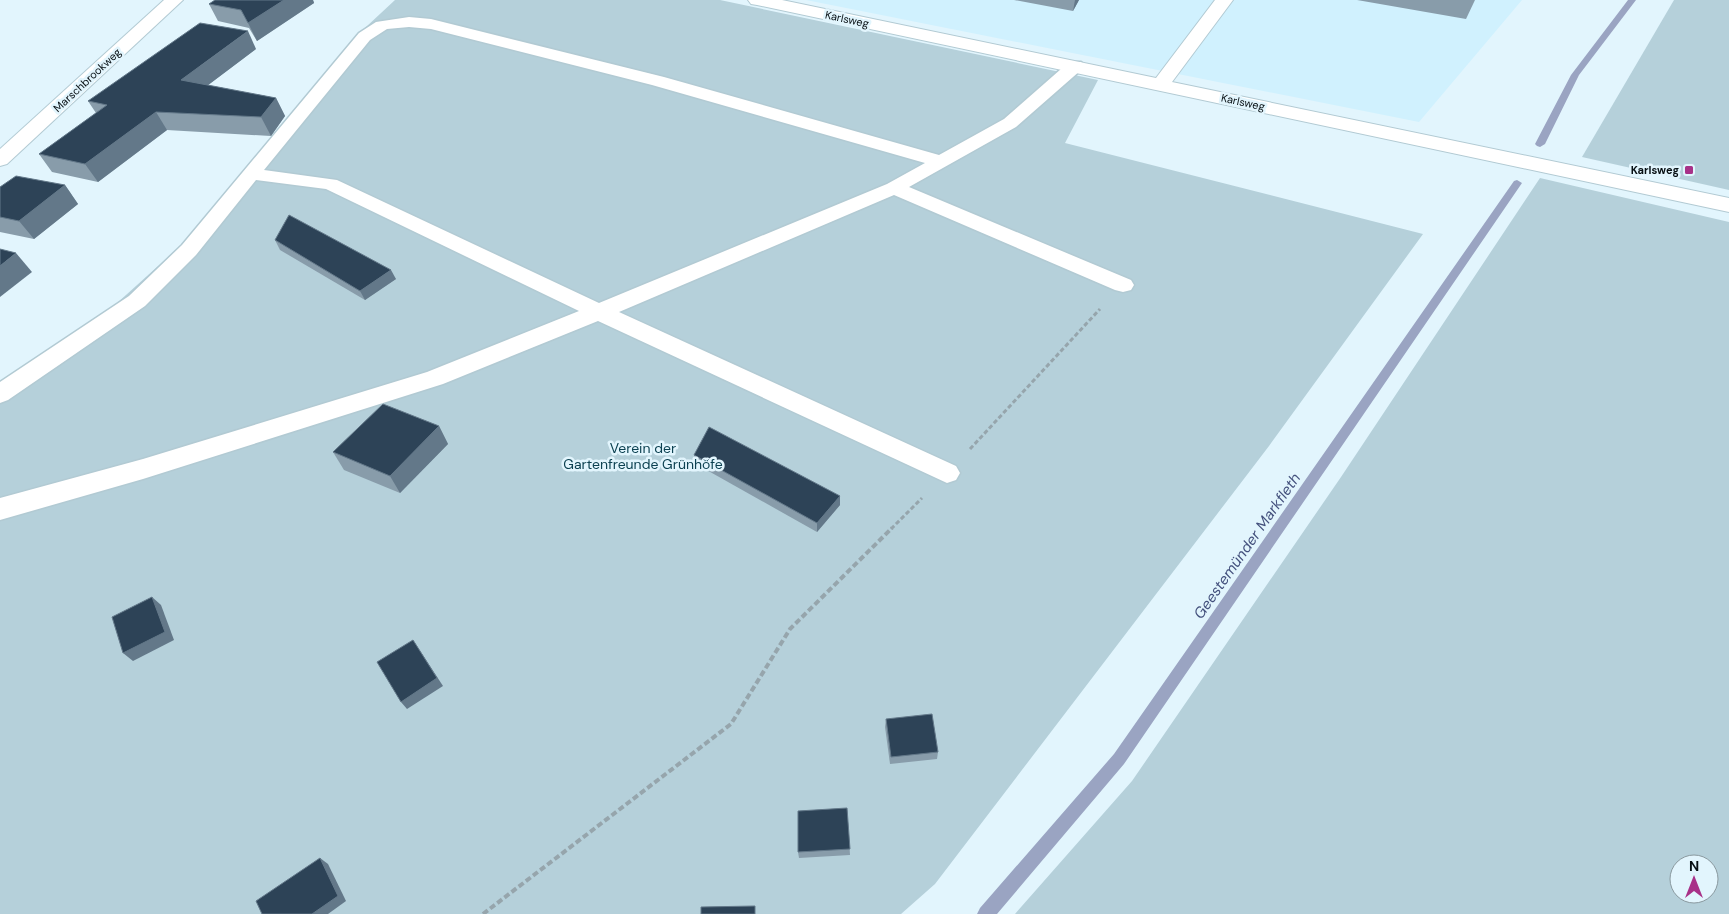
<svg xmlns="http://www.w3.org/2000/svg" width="1729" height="914" font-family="'DM Sans',sans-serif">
<rect width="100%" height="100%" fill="#e2f5fd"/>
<path fill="#d0f1fe" d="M 806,0 L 1522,0 L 1419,122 Z"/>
<g fill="#b5d0da" fill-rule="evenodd">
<path d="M 395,0 L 720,0 L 1098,80 L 1065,143 L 1423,234 L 1269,446 L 935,884 L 901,914 L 0,914 L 0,382 L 116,304 L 188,239 L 352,40 Z"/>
<path d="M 1674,0 L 1729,0 L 1729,190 L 1582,157 Z"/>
<path d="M 1540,178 L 1729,222 L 1729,914 L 1015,914 L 1132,781 L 1341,477 ZM 1679,864 L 1709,864 L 1709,894 L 1679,894 Z"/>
</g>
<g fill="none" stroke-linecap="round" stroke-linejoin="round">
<g fill="#9aa4c2" fill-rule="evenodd">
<path d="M 1628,0 L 1636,0 L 1579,75 L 1545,144 L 1540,147 L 1537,146 L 1535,144 L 1571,75 Z"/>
<path d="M 1517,180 L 1522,183 L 1124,764 L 997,914 L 977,914 L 980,908 L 1114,754 L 1514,181 Z"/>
</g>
<g stroke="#b2cad3" stroke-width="3">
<path id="service" d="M 409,17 L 431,19 L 664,77 L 939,155 L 1004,119 L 1069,62 L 1081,62 L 1084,66 L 1081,70 L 1016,127 L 909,187 L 1131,280 L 1134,285 L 1131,290 L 1123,292 L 1115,290 L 894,195 L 619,312 L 956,466 L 960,473 L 956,480 L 947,483 L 598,321 L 443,384 L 143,479 L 0,520 L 0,498 L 143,459 L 427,372 L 579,311 L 326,189 L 256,180 L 196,255 L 145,306 L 8,400 L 0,403 L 0,382 L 129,296 L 182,245 L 359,33 L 376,22 ZM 409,27 L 431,29 L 652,85 L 925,163 L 887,184 L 599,303 L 337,180 L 264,170 L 370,40 L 387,29 Z"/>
</g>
<g stroke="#b2cad3" stroke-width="2">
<path id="minor" d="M 164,0 L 183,0 L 7,164 L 0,166 L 0,149 Z"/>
</g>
<g stroke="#b2cad3" stroke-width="2">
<path id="tertiary" d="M 748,0 L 782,0 L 1156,78 L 1215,0 L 1233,0 L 1172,82 L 1729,198 L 1729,212 L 757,5 L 751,4 Z"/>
</g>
<g stroke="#96a5ac" stroke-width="3" stroke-dasharray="4.5 2.5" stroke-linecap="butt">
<path d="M 970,449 L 1100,309"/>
<path d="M 891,529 L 922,498"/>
</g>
<path stroke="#96a5ac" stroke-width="4" stroke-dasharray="6 3" stroke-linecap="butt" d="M 483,914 L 731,724 L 790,629 L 892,528"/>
<use href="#service" fill="#fff" fill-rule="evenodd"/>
<use href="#minor" fill="#fff" fill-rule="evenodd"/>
<use href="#tertiary" fill="#fff" fill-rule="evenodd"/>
</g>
<g fill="#889caa">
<path d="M 215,0 L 313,0 L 314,3 L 257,41 L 249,28 L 218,21 L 209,4 Z"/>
<path d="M 1014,0 L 1079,0 L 1073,11 Z"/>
<path d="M 1357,0 L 1475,0 L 1466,19 Z"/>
<path d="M 256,49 L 208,85 L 276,98 L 285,116 L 271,136 L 167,130 L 98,182 L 52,172 L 39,154 L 96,113 L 88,101 Z"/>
<path d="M 65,185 L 78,204 L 34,239 L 0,232 L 0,187 Z"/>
<path d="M 275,240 L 396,279 L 365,300 L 280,250 Z"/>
<path d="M 439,426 L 448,444 L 400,493 L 344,470 L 333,452 Z"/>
<path d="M 694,455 L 840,496 L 840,505 L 817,532 L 696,464 Z"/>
<path d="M 886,719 L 938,752 L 937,759 L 890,764 L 885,727 Z"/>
<path d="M 847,808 L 850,855 L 799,858 L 798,852 Z"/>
</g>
<g fill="#637889">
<path d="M 284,0 L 313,0 L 314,3 L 257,41 L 248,23 Z"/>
<path d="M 1075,0 L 1079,0 L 1073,11 Z"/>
<path d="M 248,31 L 256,49 L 191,98 L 181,80 Z"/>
<path d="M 276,98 L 285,116 L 271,136 L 261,117 Z"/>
<path d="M 156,112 L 167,130 L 98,182 L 85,164 Z"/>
<path d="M 65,185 L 78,204 L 34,239 L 19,221 Z"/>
<path d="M 16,253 L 32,272 L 0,297 L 0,266 Z"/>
<path d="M 391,270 L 396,279 L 365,300 L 360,291 Z"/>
<path d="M 439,426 L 448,444 L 400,493 L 390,476 Z"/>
<path d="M 840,496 L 840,505 L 817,532 L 817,523 Z"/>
<path d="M 152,597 L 161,605 L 174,640 L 133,661 L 123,653 Z"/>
<path d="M 413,640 L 443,686 L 407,709 L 401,702 Z"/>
<path d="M 320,858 L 328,864 L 346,901 L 328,914 L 312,914 Z"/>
</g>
<g fill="#2d4357" stroke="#637889">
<path d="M 215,0 L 284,0 L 248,23 L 241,10 L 209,4 Z"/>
<path d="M 200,23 L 248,31 L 181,80 L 276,98 L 261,117 L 156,112 L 85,164 L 39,154 L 107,105 L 88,101 Z"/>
<path d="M 16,176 L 65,185 L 19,221 L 0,217 L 0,187 Z"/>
<path d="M 289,215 L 391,270 L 360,291 L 275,240 Z"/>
<path d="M 0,249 L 16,253 L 0,266 Z"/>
<path d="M 383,404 L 439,426 L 390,476 L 333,452 Z"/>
<path d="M 709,427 L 840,496 L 817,523 L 694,455 Z"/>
<path d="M 152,597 L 165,632 L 123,653 L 112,617 Z"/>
<path d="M 413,640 L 437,678 L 401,702 L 377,662 Z"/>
<path d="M 932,714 L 938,752 L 891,757 L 886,719 Z"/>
<path d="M 847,808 L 850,849 L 798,852 L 798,811 Z"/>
<path d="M 320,858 L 338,896 L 312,914 L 262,914 L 256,901 Z"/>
<path d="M 755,906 L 755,914 L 701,914 L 701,907 Z"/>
</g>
<rect fill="#a83188" stroke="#e2f5fd" stroke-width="2" x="1684" y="165" width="10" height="10" rx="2.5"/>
<g text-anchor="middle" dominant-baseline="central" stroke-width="5" stroke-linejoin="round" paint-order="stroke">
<g font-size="11" fill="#070f13" stroke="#e2f5fd">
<text transform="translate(847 19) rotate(12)">Karlsweg</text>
<text transform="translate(87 80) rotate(-43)">Marschbrookweg</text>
<text transform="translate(1243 102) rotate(12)">Karlsweg</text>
</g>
<g font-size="11" font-weight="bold" fill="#070f13" stroke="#e2f5fd" text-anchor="end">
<text x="1679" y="170">Karlsweg</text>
</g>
<g font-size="14" fill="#0c4151" stroke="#e2f5fd">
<text x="643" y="448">Verein der<tspan x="643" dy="16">Gartenfreunde Grünhöfe</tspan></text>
</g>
<g font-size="15" font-style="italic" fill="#44517d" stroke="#e2f5fd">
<text transform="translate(1247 546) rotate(-55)">Geestemünder Markfleth</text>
</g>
</g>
<g transform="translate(1694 879)"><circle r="24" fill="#e2f5fd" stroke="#8a999f"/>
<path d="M0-4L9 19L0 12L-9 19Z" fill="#a83188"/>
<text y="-8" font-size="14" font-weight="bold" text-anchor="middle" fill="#070f13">N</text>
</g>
</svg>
